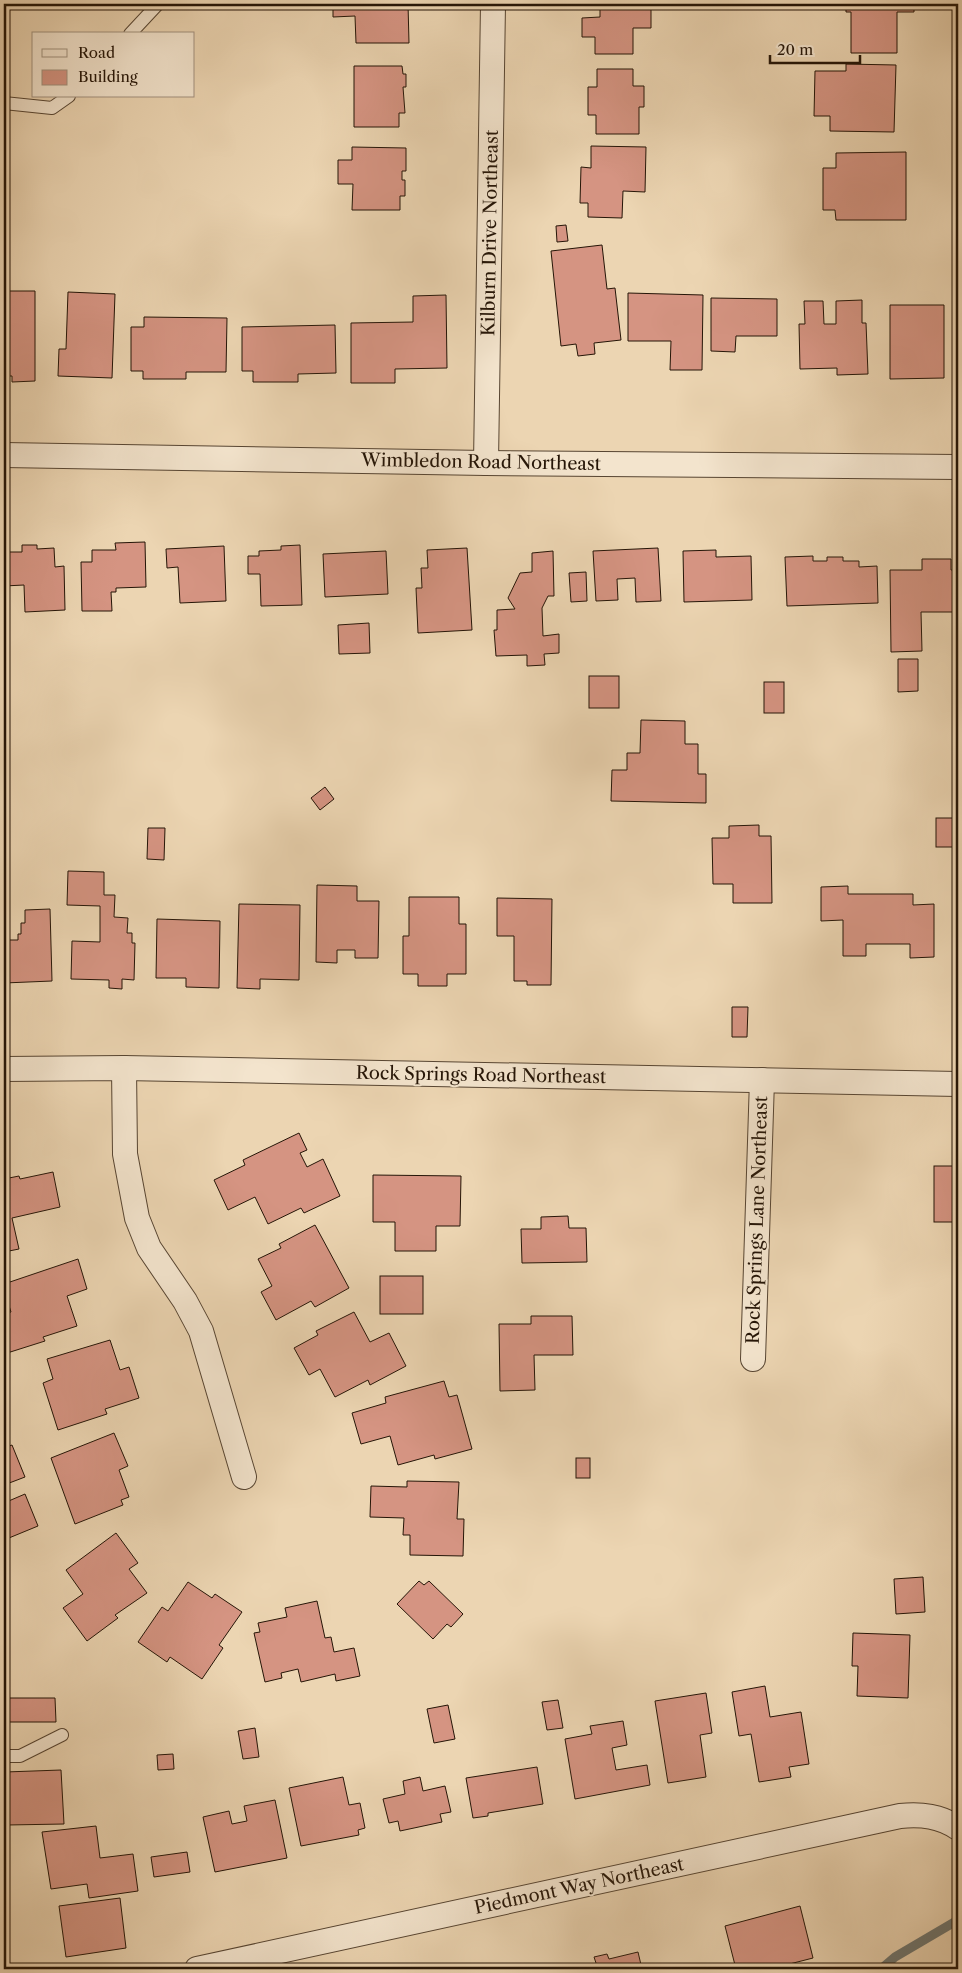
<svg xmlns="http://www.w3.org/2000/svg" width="962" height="1973" font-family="'Libre Caslon Text',serif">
<rect width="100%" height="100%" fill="#ecd5b2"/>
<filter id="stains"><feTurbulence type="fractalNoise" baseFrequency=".004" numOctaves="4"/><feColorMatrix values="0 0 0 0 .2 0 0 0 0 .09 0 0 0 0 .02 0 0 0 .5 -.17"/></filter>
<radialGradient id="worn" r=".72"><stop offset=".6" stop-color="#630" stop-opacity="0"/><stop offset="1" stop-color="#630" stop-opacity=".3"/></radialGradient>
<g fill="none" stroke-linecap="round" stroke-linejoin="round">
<path stroke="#6e7671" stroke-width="9" d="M 881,1969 L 895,1957 L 958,1920"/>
</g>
<g fill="#d59482" stroke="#251507">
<path d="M 333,4 L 408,4 L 409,43 L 356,43 L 355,16 L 333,17 Z"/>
<path d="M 600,4 L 651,4 L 651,28 L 633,28 L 633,54 L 595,54 L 595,37 L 582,37 L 582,18 L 600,17 Z"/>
<path d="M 846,4 L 914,4 L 914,12 L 897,12 L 897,53 L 851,53 L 851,12 L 846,12 Z"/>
<path d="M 846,64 L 896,65 L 894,132 L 830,131 L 830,116 L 814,116 L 815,71 L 846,71 Z"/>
<path d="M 354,66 L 402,66 L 403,74 L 406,74 L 406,87 L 403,87 L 405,113 L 399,113 L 399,127 L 354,127 Z"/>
<path d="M 597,69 L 633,69 L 633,86 L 644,86 L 644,107 L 639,107 L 639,134 L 596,134 L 596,115 L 588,115 L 588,87 L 597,87 Z"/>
<path d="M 591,146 L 646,147 L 645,192 L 623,191 L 622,218 L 588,217 L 588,203 L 580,203 L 581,167 L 591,168 Z"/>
<path d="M 352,147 L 406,148 L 406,171 L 402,171 L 402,180 L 405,180 L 405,196 L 400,196 L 400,210 L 352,210 L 353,184 L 338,184 L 338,160 L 352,160 Z"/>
<path d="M 906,152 L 906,220 L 836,220 L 835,210 L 823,210 L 823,168 L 836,168 L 836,153 Z"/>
<path d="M 566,225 L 568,241 L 557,242 L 556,226 Z"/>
<path d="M 602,245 L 607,289 L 615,288 L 621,340 L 594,343 L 595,354 L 578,356 L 576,344 L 561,346 L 551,251 Z"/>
<path d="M 9,291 L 35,291 L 35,381 L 12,382 L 12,376 L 4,376 L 4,324 L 9,324 Z"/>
<path d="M 68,292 L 115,294 L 112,378 L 58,376 L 59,349 L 66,349 Z"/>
<path d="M 628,293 L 703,295 L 702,370 L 670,370 L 671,341 L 628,341 Z"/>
<path d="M 446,295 L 447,368 L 395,369 L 395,383 L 351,383 L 351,323 L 413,322 L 413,296 Z"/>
<path d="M 711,298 L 777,299 L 777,336 L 736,336 L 735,352 L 711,351 Z"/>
<path d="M 862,300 L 862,323 L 866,323 L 868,374 L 837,375 L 837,368 L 800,369 L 799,324 L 805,324 L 804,301 L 823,301 L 824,324 L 836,324 L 836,301 Z"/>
<path d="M 890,305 L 944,305 L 944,378 L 890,379 Z"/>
<path d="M 144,317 L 227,318 L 226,372 L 186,372 L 186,379 L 143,379 L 143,371 L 131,371 L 131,327 L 144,327 Z"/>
<path d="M 335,325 L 336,373 L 298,374 L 298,382 L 253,382 L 253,371 L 242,371 L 242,327 Z"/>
<path d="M 145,542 L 146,587 L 116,588 L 116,592 L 111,592 L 112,611 L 82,611 L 81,562 L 92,562 L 92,550 L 116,550 L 115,543 Z"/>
<path d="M 22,545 L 37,545 L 37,549 L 54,548 L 55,567 L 64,566 L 65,610 L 25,612 L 24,585 L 4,586 L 4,552 L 22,552 Z"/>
<path d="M 300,545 L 302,605 L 261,606 L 260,574 L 248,574 L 248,556 L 259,556 L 259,551 L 281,550 L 281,546 Z"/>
<path d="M 224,546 L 226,601 L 180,603 L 178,567 L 167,568 L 166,549 Z"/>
<path d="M 467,548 L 472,630 L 418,633 L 416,588 L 422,588 L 421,568 L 428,568 L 427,550 Z"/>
<path d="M 658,548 L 661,601 L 636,602 L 635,578 L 617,579 L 618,600 L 596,601 L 593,551 Z"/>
<path d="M 716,550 L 716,557 L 751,556 L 752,600 L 684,602 L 683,551 Z"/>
<path d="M 386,551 L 388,594 L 325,597 L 323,554 Z"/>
<path d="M 553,551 L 554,596 L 548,596 L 542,608 L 543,636 L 559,634 L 559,653 L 544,654 L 545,665 L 527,666 L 527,655 L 496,656 L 494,630 L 497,630 L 497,610 L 515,609 L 508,598 L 520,573 L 532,572 L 532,553 Z"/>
<path d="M 813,556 L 813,561 L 827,561 L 827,557 L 843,557 L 843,561 L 859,561 L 859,567 L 877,566 L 878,603 L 787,606 L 785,557 Z"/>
<path d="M 922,559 L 951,559 L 951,570 L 958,570 L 958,612 L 921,612 L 922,651 L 891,652 L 890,570 L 922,570 Z"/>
<path d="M 586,572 L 587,601 L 571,602 L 569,573 Z"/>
<path d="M 369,623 L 370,653 L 339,654 L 338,625 Z"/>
<path d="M 898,659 L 918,659 L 918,691 L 898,692 Z"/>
<rect x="589" y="676" width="30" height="32"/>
<rect x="764" y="682" width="20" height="31"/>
<path d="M 641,720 L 685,721 L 685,744 L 698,744 L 698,774 L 706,774 L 706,803 L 611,801 L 612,770 L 627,770 L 627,753 L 640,753 Z"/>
<path d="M 325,787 L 334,799 L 320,810 L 311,798 Z"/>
<rect x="936" y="818" width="22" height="29"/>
<path d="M 759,825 L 759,836 L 771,836 L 772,903 L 733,903 L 733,884 L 713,884 L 712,838 L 729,838 L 729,826 Z"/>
<path d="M 148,828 L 165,828 L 164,860 L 147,859 Z"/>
<path d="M 68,871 L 104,872 L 104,895 L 115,895 L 114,917 L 128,918 L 127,933 L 132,933 L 132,943 L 135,943 L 134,980 L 122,979 L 122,989 L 109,988 L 109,980 L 71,979 L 72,941 L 100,942 L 100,906 L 67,905 Z"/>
<path d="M 317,885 L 357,886 L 357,901 L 379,901 L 378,958 L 355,958 L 355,950 L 337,950 L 337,963 L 316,962 Z"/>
<path d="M 848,886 L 848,894 L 913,894 L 913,905 L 934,904 L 934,957 L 910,958 L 910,944 L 866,944 L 866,956 L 843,956 L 843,920 L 821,921 L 821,887 Z"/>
<path d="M 409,897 L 459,897 L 459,924 L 466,924 L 466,974 L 447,974 L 447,986 L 418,986 L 418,974 L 403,974 L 403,936 L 409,936 Z"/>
<path d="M 497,898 L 552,899 L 551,985 L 527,985 L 527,981 L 514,981 L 514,936 L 497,936 Z"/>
<path d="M 239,904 L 300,905 L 299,980 L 260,979 L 260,989 L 237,988 Z"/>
<path d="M 50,909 L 52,981 L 4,983 L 4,940 L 18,940 L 18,934 L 21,934 L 21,923 L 25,923 L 25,910 Z"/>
<path d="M 157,919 L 220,921 L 219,988 L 186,987 L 186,978 L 156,978 Z"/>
<path d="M 732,1007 L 748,1007 L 747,1037 L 732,1037 Z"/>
<path d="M 299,1133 L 307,1150 L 300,1153 L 307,1167 L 323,1159 L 340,1196 L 304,1213 L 301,1208 L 268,1224 L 255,1197 L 228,1210 L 214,1180 L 245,1165 L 243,1160 Z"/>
<rect x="934" y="1166" width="24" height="56"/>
<path d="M 53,1172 L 60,1207 L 12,1218 L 19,1249 L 4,1252 L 4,1179 L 19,1176 L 20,1179 Z"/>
<path d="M 373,1175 L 461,1176 L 460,1226 L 436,1226 L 436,1251 L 395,1251 L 395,1222 L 373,1222 Z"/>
<path d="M 568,1216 L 569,1228 L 586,1228 L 587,1262 L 522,1263 L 521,1229 L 541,1229 L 541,1217 Z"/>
<path d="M 315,1225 L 349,1288 L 315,1307 L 311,1301 L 276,1320 L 261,1292 L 272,1286 L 258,1259 L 281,1248 L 279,1244 Z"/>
<path d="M 78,1259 L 87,1289 L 67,1296 L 77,1326 L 43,1337 L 45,1341 L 4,1354 L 4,1314 L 11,1312 L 4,1290 L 4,1284 Z"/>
<rect x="380" y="1276" width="43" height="38"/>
<path d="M 354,1312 L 370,1342 L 389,1333 L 406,1366 L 370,1385 L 368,1380 L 335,1397 L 320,1369 L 309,1375 L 294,1348 L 318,1335 L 316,1331 Z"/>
<path d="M 531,1316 L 572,1316 L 573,1355 L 534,1355 L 535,1390 L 500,1391 L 499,1324 L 531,1324 Z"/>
<path d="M 110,1340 L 120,1370 L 129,1367 L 139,1398 L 105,1409 L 107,1414 L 58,1430 L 43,1383 L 53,1379 L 47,1359 Z"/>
<path d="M 444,1381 L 449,1397 L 457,1395 L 472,1449 L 435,1459 L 434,1455 L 398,1465 L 390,1436 L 361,1444 L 352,1413 L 386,1403 L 385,1397 Z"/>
<path d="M 114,1433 L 128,1466 L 119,1470 L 129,1497 L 121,1500 L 123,1505 L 75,1524 L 51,1458 Z"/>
<path d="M 12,1445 L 25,1477 L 4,1485 L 4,1448 Z"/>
<rect x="576" y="1458" width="14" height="20"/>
<path d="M 407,1481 L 459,1482 L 457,1519 L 464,1519 L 463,1556 L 410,1555 L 410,1535 L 403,1535 L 404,1518 L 370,1517 L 371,1486 L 407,1487 Z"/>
<path d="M 25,1494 L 38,1526 L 4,1540 L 4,1503 Z"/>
<path d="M 116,1533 L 138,1563 L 129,1569 L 147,1593 L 115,1615 L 118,1618 L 87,1641 L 63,1608 L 83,1594 L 66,1570 Z"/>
<path d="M 923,1577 L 925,1612 L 896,1614 L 894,1579 Z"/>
<path d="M 419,1581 L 424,1585 L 429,1581 L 463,1614 L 451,1627 L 447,1624 L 433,1639 L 397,1604 Z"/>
<path d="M 188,1582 L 212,1598 L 215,1594 L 242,1612 L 219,1645 L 223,1648 L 202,1679 L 170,1657 L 167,1662 L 138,1642 L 162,1607 L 168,1611 Z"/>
<path d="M 317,1601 L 325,1638 L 331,1637 L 334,1652 L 354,1648 L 360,1676 L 336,1681 L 335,1674 L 301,1682 L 298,1669 L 281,1673 L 282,1678 L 265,1682 L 254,1633 L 260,1632 L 258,1623 L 287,1617 L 285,1608 Z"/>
<path d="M 853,1633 L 910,1635 L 908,1698 L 857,1696 L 858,1666 L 852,1666 Z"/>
<path d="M 765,1686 L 770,1717 L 801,1712 L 809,1764 L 789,1767 L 791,1777 L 759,1782 L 751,1734 L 739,1736 L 732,1692 Z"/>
<path d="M 4,1692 L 8,1692 L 8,1698 L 55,1698 L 56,1722 L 9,1722 L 9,1730 L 4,1730 Z"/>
<path d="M 706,1693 L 712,1733 L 700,1735 L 706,1777 L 668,1783 L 655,1701 Z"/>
<path d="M 558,1700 L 563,1728 L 547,1730 L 542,1702 Z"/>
<path d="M 448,1705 L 455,1739 L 434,1743 L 427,1709 Z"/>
<path d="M 623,1721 L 627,1745 L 612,1748 L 616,1770 L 647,1765 L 650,1785 L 575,1799 L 565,1739 L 592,1734 L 590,1726 Z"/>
<path d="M 255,1728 L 259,1757 L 243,1759 L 238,1731 Z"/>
<path d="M 173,1754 L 174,1769 L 158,1770 L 157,1755 Z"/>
<path d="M 537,1767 L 543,1804 L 488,1813 L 488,1816 L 473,1818 L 466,1778 Z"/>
<path d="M 61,1770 L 64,1824 L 7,1825 L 5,1772 Z"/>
<path d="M 343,1777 L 349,1805 L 360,1803 L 365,1828 L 358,1830 L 359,1835 L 301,1846 L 289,1788 Z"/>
<path d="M 420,1777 L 423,1791 L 445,1786 L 451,1812 L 440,1814 L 442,1822 L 400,1831 L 398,1821 L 389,1823 L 383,1799 L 405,1794 L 403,1781 Z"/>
<path d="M 275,1800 L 287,1858 L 215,1872 L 203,1817 L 229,1811 L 232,1824 L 247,1821 L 244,1806 Z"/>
<path d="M 96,1826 L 100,1858 L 133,1854 L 138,1891 L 89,1898 L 87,1884 L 51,1889 L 42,1832 Z"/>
<path d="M 187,1852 L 190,1872 L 154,1877 L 151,1857 Z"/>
<path d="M 120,1898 L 126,1948 L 66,1957 L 59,1906 Z"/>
<path d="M 800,1906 L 813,1958 L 770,1969 L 736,1969 L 725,1926 Z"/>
<path d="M 638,1952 L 642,1969 L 586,1969 L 597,1966 L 594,1957 L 607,1954 L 609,1959 Z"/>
</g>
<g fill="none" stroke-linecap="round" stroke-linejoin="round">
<g stroke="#574532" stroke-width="14">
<g id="service">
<path d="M 130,34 L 158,4"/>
<path d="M 4,103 L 52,108 L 69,96"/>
<path d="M 4,1756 L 20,1756 L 62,1735"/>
</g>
</g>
<g stroke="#574532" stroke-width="26">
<g id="minor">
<path d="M 4,455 L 486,463 L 958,467"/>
<path d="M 486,463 L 493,4"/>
<path d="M 124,1068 L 125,1154 L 137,1218 L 149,1248 L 185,1301 L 201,1331 L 244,1477"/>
<path d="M 4,1069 L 124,1068 L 958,1084"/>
<path d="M 753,1359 L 762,1080"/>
<path d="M 197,1969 L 900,1816 C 922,1814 940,1816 958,1828"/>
</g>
</g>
<use href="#service" stroke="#f3e4cd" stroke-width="12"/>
<use href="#minor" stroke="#f3e4cd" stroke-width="24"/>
</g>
<g text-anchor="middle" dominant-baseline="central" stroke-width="4" stroke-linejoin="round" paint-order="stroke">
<g font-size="18" fill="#251507" stroke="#f3e4cd">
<text transform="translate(490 233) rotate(-89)">Kilburn Drive Northeast</text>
<text transform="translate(481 462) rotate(1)">Wimbledon Road Northeast</text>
<text transform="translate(481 1075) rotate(1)">Rock Springs Road Northeast</text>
<text transform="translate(757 1220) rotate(-88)">Rock Springs Lane Northeast</text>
<text transform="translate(579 1886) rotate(-12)">Piedmont Way Northeast</text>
</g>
</g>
<rect width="962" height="1973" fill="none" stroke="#ecd5b2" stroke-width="20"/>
<rect x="5" y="5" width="952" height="1963" fill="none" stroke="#251507" stroke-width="2.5"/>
<rect x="10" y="10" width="942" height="1953" fill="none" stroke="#251507"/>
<rect x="32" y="32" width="162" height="65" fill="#f3e4cd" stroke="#a1917e"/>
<rect x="42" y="49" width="25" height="8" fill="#f3e4cd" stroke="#a1917e"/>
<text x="78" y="58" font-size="15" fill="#251507">Road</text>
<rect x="42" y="70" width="25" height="15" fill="#d59482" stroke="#a1917e"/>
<text x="78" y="82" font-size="15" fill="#251507">Building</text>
<path d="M770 55v8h90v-8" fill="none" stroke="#251507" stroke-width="2.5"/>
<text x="777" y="55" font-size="15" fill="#251507" stroke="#f3e4cd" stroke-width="4" paint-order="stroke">20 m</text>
<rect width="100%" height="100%" filter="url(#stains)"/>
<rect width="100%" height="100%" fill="url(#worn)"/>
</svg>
